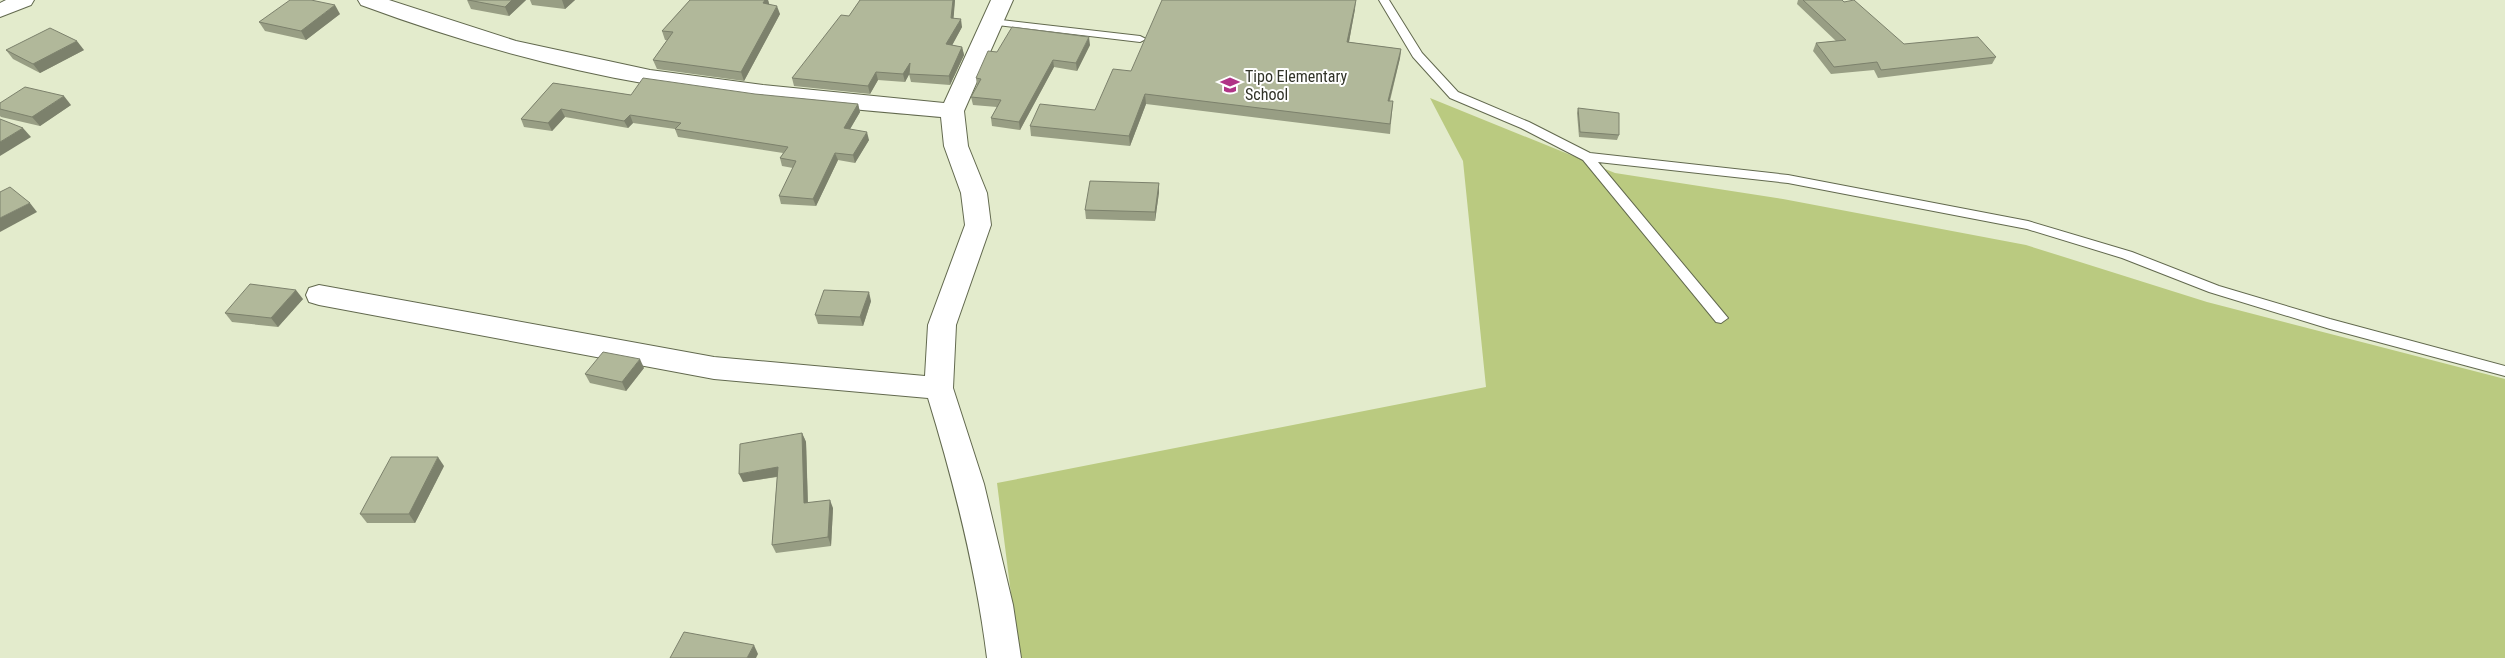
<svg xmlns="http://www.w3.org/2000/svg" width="2505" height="658" font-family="'Roboto Condensed',sans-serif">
<rect width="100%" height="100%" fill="#e3ebcc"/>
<path fill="#baca80" d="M 1430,98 L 1615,173 L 1783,199 L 2026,245 L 2207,302 L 2505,379 L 2505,658 L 1019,658 L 997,483 L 1486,387 L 1463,161 Z"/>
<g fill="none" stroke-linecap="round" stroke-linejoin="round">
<g stroke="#62694e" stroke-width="2">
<g id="service">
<path d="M 1379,0 L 1389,0 L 1422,53 L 1458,92 L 1529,122 L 1590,153 L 1788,175 L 2028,221 L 2132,252 L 2219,286 L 2330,319 L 2505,366 L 2505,376 L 2330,329 L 2209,292 L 2122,258 L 2027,229 L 1788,183 L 1598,162 L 1728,318 L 1721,323 L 1716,322 L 1583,160 L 1521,128 L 1450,98 L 1413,57 Z"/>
<path d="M 993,19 L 1140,36 L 1146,39 L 1140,42 L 989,24 L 989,20 Z"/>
</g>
</g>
<g stroke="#62694e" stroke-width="2">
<g id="minor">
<path d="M 6,0 L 34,0 L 31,5 L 0,17 L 0,3 Z"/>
<path d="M 358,0 L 389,0 L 516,41 L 650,70 L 763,85 L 944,103 L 991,0 L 1013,0 L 964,111 L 968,146 L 987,193 L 991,225 L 956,325 L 953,388 L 984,484 L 1013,605 L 1021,658 L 987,658 C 976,569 954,483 928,398 L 714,379 L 319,305 L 309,302 L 306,295 L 309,288 L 319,285 L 714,357 L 925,376 L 928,325 L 965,225 L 961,193 L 944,146 L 941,117 C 843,108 745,101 648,84 C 550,67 455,40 361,5 Z"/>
</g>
</g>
<use href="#service" fill="#fff" fill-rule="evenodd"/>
<use href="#minor" fill="#fff" fill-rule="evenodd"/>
</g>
<g fill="#989e84">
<path d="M 467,0 L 526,0 L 509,16 L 471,9 Z"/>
<path d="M 530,0 L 575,0 L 565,9 L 532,5 Z"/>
<path d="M 690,0 L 768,0 L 769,4 L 780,14 L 744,81 L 657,69 L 653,60 L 667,40 L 665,40 L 662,31 Z"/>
<path d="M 860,0 L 955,0 L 953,18 L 962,27 L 952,45 L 962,47 L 964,55 L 950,85 L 911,82 L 909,74 L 905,82 L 878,80 L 870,94 L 794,86 L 792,78 L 849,16 Z"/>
<path d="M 1798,0 L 1842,0 L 1904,44 L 1996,57 L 1992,64 L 1878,78 L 1874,70 L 1831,74 L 1813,51 L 1816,43 L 1836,41 L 1797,4 Z"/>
<path d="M 1355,9 L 1349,42 L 1401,49 L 1400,58 L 1390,101 L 1393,101 L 1390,134 L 1146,104 L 1130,146 L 1031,136 L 1030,126 L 1095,110 L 1131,71 Z"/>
<path d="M 340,14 L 306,40 L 265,31 L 259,22 Z"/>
<path d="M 1090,45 L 1077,71 L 1054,67 L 1020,130 L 992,126 L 991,118 L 997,107 L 973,105 L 971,97 L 977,86 L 976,78 Z"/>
<path d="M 6,50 L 84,50 L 40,73 L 13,59 Z"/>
<path d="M 553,83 L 631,95 L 755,94 L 858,104 L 860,112 L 850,129 L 869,140 L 855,163 L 838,160 L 816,206 L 781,204 L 779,196 L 793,168 L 782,166 L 780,158 L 783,153 L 678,137 L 675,129 L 633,123 L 628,128 L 565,117 L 552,131 L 524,127 L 521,119 Z"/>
<path d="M 0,103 L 71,105 L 40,126 L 1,117 L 0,116 Z"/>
<path d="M 1578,108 L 1619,135 L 1617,140 L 1579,137 L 1577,113 Z"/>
<path d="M 1159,183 L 1159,192 L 1155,221 L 1086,219 L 1085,210 Z"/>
<path d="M 303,299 L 278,327 L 232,322 L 225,313 Z"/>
<path d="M 871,301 L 863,326 L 818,324 L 815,315 Z"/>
<path d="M 644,368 L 626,391 L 590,383 L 585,374 Z"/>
<path d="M 802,433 L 806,442 L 808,502 L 833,508 L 831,546 L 776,553 L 772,545 L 777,477 L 743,482 Z"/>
<path d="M 444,466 L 415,523 L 367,523 L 360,514 Z"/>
</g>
<g fill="#7c816c">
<path d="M 512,0 L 526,0 L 509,16 L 505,7 Z"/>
<path d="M 562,0 L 575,0 L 565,9 Z"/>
<path d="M 765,0 L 768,0 L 770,7 L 763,3 Z"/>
<path d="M 953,0 L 955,0 L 953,26 L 951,18 Z"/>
<path d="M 1356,0 L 1355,9 L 1347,52 L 1347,42 Z"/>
<path d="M 335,5 L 340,14 L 306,40 L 301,31 Z"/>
<path d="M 777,6 L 780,14 L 744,81 L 741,72 Z"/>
<path d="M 961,19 L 962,27 L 948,53 L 946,44 Z"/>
<path d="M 1089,37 L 1090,45 L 1077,71 L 1076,63 Z"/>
<path d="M 77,41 L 84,50 L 40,73 L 33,64 Z"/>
<path d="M 962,47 L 964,55 L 950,85 L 949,76 Z"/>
<path d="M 1401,49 L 1400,58 L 1387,110 L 1388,101 Z"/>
<path d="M 1053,60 L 1054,67 L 1020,130 L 1019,122 Z"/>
<path d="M 910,63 L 911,71 L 905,82 L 903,74 Z"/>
<path d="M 876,72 L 878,80 L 870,94 L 868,86 Z"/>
<path d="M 1145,94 L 1146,104 L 1130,146 L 1129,136 Z"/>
<path d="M 64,96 L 71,105 L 40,126 L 32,117 Z"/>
<path d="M 858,104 L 860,112 L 846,136 L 844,128 Z"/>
<path d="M 561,109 L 565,117 L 552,131 L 548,123 Z"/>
<path d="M 630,115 L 633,123 L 628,128 L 624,121 Z"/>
<path d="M 23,128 L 31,137 L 0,156 L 0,142 Z"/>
<path d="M 867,132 L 869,140 L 855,163 L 853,155 Z"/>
<path d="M 835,153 L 838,160 L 816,206 L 813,199 Z"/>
<path d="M 1159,183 L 1159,192 L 1155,221 L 1155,212 Z"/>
<path d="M 30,203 L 37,212 L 0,232 L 0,218 Z"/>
<path d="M 296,290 L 303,299 L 278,327 L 271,318 Z"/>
<path d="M 869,292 L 871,301 L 863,326 L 860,317 Z"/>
<path d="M 640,359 L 644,368 L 626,391 L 622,382 Z"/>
<path d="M 802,433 L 806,442 L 808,512 L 804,503 Z"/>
<path d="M 438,457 L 444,466 L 415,523 L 409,514 Z"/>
<path d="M 778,467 L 781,476 L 743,482 L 739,474 Z"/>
<path d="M 830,500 L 833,508 L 831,546 L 828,537 Z"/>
<path d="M 754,645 L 758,654 L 756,658 L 747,658 Z"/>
</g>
<g fill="#b1b89a" stroke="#7c816c">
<path d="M 290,0 L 311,0 L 335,5 L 301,31 L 259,22 Z"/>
<path d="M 468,0 L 512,0 L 505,7 Z"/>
<path d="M 690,0 L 765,0 L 763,3 L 777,6 L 741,72 L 653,60 L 673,32 L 662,31 Z"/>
<path d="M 860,0 L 953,0 L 951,18 L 961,19 L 946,44 L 962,47 L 949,76 L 909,74 L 910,63 L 903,74 L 876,72 L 868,86 L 792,78 L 841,15 L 849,16 Z"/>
<path d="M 1162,0 L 1356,0 L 1347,42 L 1401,49 L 1388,101 L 1393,101 L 1390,124 L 1145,94 L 1129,136 L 1030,126 L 1040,104 L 1095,110 L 1113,69 L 1131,71 Z"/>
<path d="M 1803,0 L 1842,0 L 1844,2 L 1854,0 L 1904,44 L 1978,37 L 1996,57 L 1881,70 L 1877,62 L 1834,67 L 1816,43 L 1846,40 Z"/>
<path d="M 1012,27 L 1089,37 L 1076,63 L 1053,60 L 1019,122 L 991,118 L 1001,100 L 971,97 L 981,79 L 976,78 L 988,51 L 997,52 Z"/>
<path d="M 50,28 L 77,41 L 33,64 L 6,50 Z"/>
<path d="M 643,78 L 755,94 L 858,104 L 844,128 L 867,132 L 853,155 L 835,153 L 813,199 L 779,196 L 796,161 L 780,158 L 788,147 L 675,129 L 681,123 L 630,115 L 624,121 L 561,109 L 548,123 L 521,119 L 553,83 L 631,95 Z"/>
<path d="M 25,87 L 64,96 L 32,117 L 0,109 L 0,103 Z"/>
<path d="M 1578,108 L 1619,113 L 1619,135 L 1580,132 Z"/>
<path d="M 0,119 L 23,128 L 0,142 Z"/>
<path d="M 1090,181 L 1159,183 L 1155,212 L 1085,210 Z"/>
<path d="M 10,187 L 30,203 L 0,218 L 0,192 Z"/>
<path d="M 250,284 L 296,290 L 271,318 L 225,313 Z"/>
<path d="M 824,290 L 869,292 L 860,317 L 815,315 Z"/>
<path d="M 603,352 L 640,359 L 622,382 L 585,374 Z"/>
<path d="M 802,433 L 804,503 L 830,500 L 828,537 L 772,545 L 778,467 L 739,474 L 740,444 Z"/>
<path d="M 391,457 L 438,457 L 409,514 L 360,514 Z"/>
<path d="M 684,632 L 754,645 L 747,658 L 670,658 Z"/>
</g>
<defs>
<g id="school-bare" transform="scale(1.5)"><path d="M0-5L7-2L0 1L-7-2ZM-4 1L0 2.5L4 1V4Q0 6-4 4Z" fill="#b03486" stroke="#fff" stroke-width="2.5" paint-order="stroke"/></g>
</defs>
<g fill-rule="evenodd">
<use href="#school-bare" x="1230" y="85"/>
</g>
<g text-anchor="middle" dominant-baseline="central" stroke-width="4" stroke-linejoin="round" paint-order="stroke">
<g font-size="16" fill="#313328" stroke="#fff" text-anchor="start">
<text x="1245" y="76">Tipo Elementary<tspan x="1245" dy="18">School</tspan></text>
</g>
</g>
</svg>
